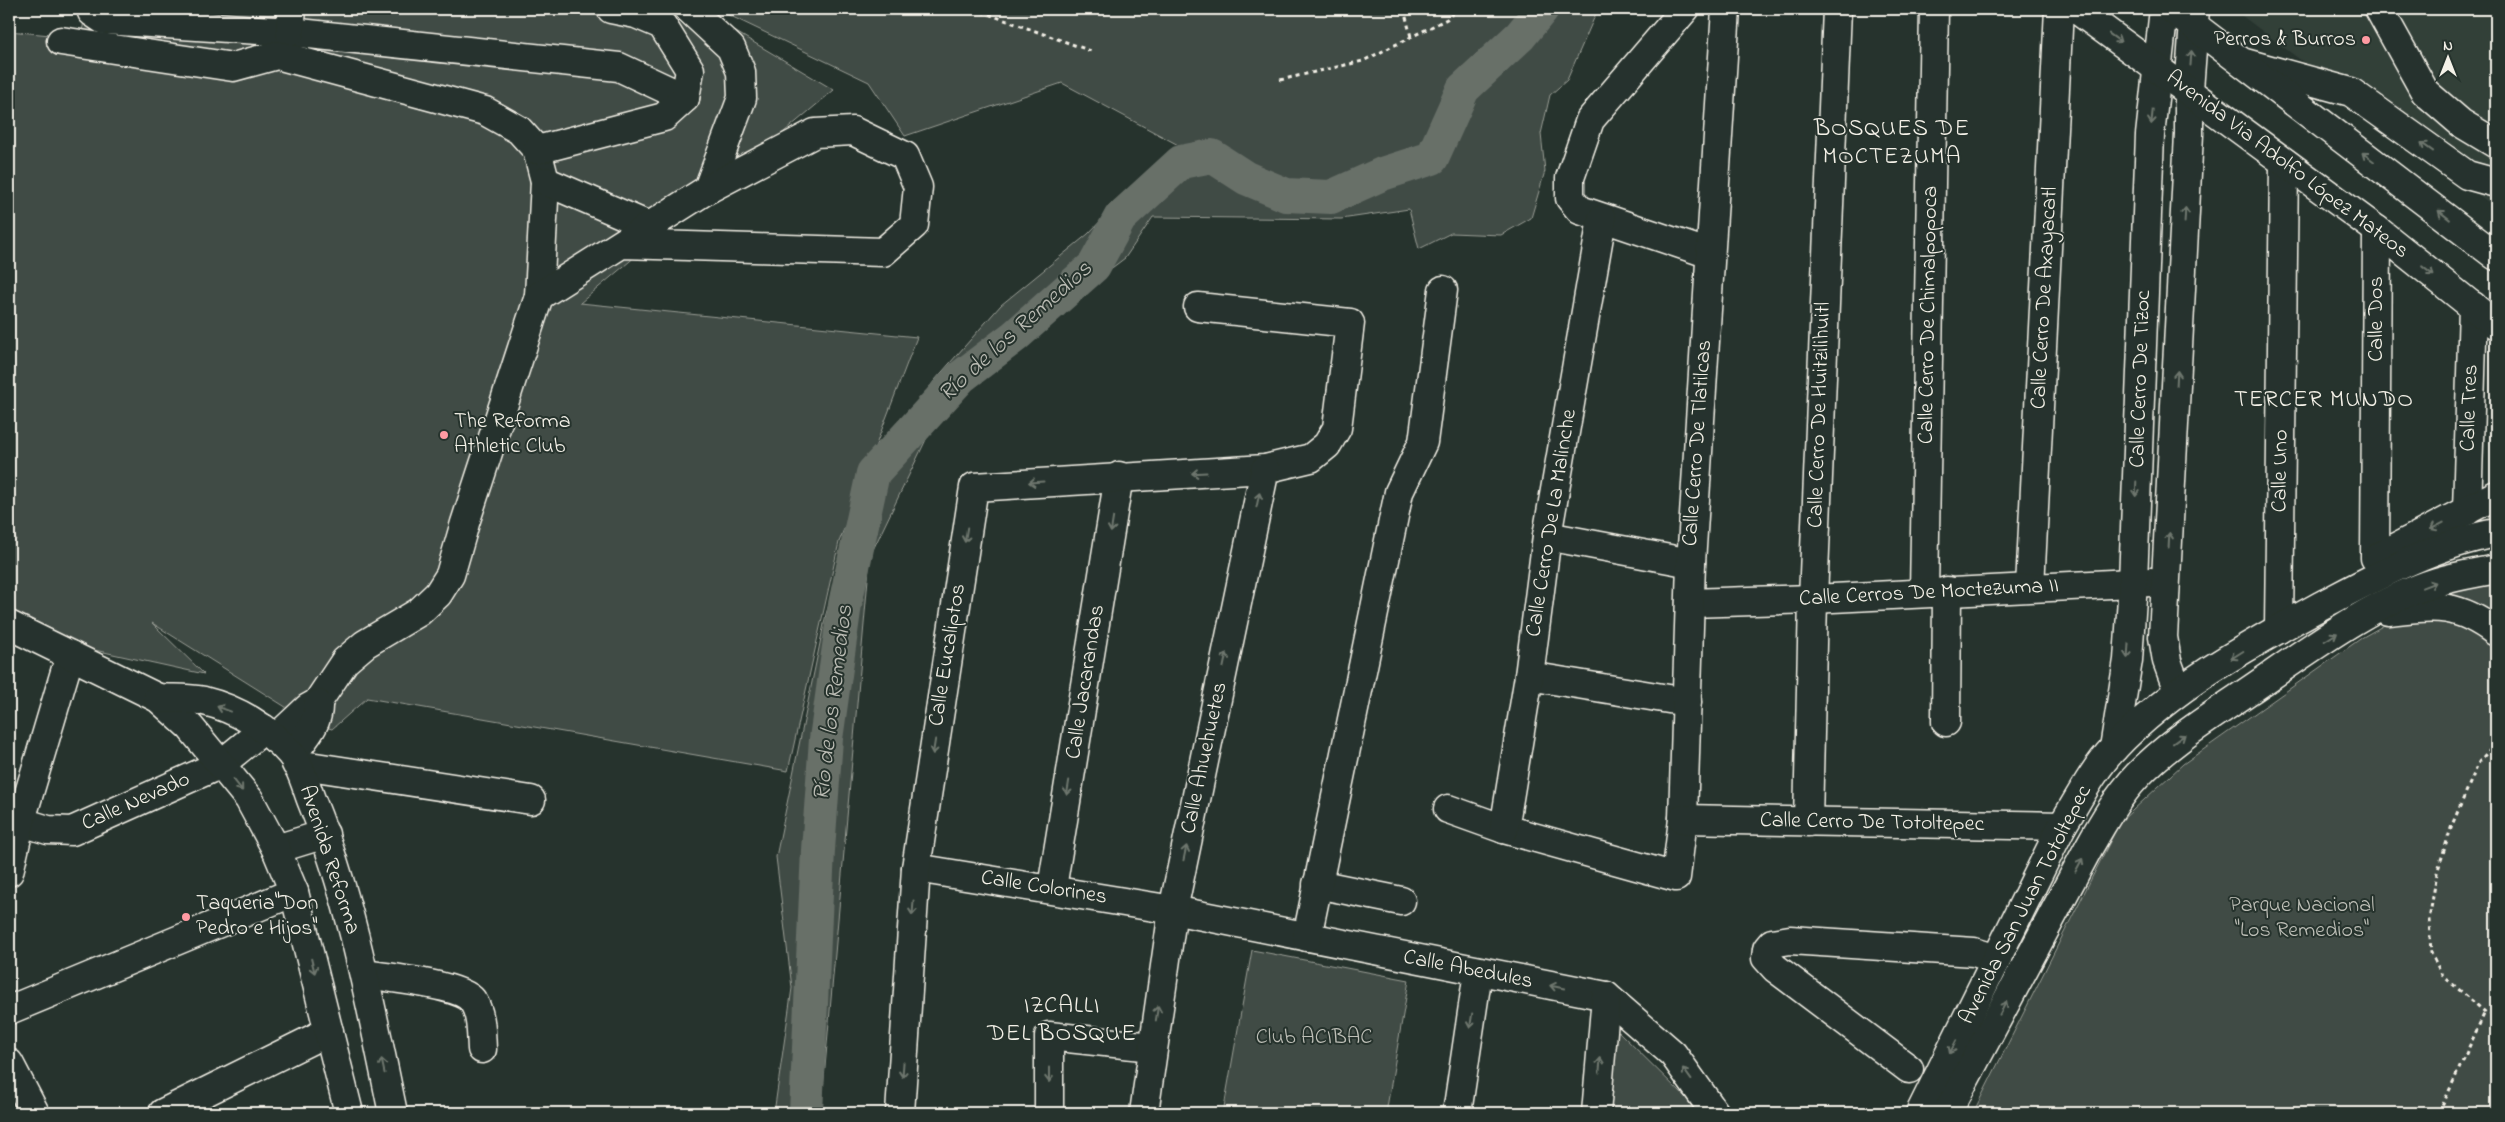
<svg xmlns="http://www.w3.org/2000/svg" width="2505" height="1122" font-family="'Indie Flower',sans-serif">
<rect width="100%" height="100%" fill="#26332d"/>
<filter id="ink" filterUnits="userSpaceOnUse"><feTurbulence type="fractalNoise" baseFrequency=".02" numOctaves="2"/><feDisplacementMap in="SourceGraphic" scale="10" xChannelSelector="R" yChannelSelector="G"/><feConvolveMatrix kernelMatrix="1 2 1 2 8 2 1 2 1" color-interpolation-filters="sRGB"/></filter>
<g filter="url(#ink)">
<path fill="#333f39" d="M 2233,9 L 2496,9 L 2496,208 Z"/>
<g fill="#414b45" stroke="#9a9e96">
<path d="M 86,9 L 653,9 L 709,16 L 834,90 L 580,303 L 917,337 L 839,542 L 788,771 L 367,698 L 332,729 L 315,724 L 300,716 L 152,623 L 204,674 L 90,649 L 9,609 L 9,536 L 17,539 L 9,534 L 9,31 L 81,38 Z"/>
<path d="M 716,9 L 1598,9 L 1567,80 L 1550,95 L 1541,134 L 1545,171 L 1531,218 L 1501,235 L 1451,233 L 1419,249 L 1409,209 L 1341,219 L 1153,217 L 1125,258 L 1063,305 L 933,425 L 870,556 L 821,1113 L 774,1113 L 792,988 L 776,857 L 826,614 L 874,458 L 935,380 L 1001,305 L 1088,234 L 1134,186 L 1199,156 L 1062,83 L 905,136 L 869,82 Z"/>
<path d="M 2496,578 L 2496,1113 L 1973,1113 L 2120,822 L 2183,764 L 2363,637 L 2450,588 Z"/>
<path d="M 1252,950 L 1409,980 L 1386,1113 L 1223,1113 Z"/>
<path d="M 1614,1027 L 1686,1098 L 1696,1113 L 1608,1113 Z"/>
</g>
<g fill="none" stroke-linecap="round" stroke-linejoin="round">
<path stroke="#676f68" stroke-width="34" d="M 806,1113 L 818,850 L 826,739 L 845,604 L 873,473 L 961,377 L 1015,336 L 1094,266 L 1120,218 L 1181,162 L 1212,156 L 1246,178 L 1286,195 L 1331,197 L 1382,174 L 1432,158 L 1463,89 L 1520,36 L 1542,9"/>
<g stroke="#f4f1e8" stroke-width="31">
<g id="minor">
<path d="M 92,9 L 92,12 L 104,20 L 290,32 L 619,67 L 685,98"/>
<path d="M 689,9 L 731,48 L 741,72 L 742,98 L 708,189"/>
<path d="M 1685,9 L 1590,120 L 1570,178 L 1570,198 L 1580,210 L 1710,254"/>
<path d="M 2379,9 L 2425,92 L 2461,123 L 2496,144"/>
<path d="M 290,32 L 292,9"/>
<path d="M 61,41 L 233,67 L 277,55 L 485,111 L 519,130 L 537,150 L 545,181 L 539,296"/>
<path d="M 2245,63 L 2351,92 L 2467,175 L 2496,183"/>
<path d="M 537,150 L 664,117 L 685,98 L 690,70 L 662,25 L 636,14 L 611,9"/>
<path d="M 545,181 L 649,226"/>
<path d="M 2467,511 L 2473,306"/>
<path d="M 1547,536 L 1691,563"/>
<path d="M 2375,558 L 2377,230"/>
<path d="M 2030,587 L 2059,9"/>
<path d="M 1924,592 L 1934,9"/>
<path d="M 1690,603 L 1813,599 L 2151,582"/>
<path d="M 2279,629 L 2284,162"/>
<path d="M 1529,676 L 1687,702"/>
<path d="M 2178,691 L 2167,661 L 2163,637 L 2189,134 L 2189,90 L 2195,9"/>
<path d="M 1946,722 L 1947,591"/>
<path d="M 275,739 L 308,708 L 317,703 L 345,661 L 365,644 L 419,612 L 438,594 L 450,575 L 465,523 L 539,296 L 708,189 L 815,133 L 853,131 L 905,156 L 918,187 L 914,225 L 883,252 L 622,244"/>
<path d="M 2114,748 L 2128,660 L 2133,582 L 2150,135 L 2164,9"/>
<path d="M 292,755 C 303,739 319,725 318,704"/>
<path d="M 296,764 L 531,800"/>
<path d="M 1448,809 L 1504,829 L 1676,877 L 1683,819 L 1691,563 L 1726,9"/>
<path d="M 9,818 L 48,830 L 72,831 L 221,764 L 264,729"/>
<path d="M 1683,819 L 2062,826"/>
<path d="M 1808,822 L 1813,599 L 1837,9"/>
<path d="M 1504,829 L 1529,676 L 1547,536 L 1602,219"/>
<path d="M 276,849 L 325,834"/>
<path d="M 916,868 L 1173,910 L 1606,996 L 1673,1054 L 1715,1113"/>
<path d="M 9,872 L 21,820 L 70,655"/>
<path d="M 1317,884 L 1401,901"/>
<path d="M 1052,888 L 1119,476"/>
<path d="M 1307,937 L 1399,492 L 1423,442 L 1443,290"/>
<path d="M 364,974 C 385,977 461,985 472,1000 C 482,1013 481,1034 482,1049"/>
<path d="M 9,1010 L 294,892"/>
<path d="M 9,1063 L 35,1113"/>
<path d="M 1909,1069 L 1775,968 L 1766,958 L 1767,949 L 1772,943 L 1790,940 L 1974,952 L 1997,959"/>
<path d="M 163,1113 L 329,1031"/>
<path d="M 900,1113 L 916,868 L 974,487 L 1265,469 L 1311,458 L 1327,445 L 1337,428 L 1350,323 L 1198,307"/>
<path d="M 1049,1113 L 1049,1036 L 1152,1047"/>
<path d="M 1144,1113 L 1173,910 L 1265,469"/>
<path d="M 1457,1113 L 1478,972"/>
<path d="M 1596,1113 L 1606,996"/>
</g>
</g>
<g stroke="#f4f1e8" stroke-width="31">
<g id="major">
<path d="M 2076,9 L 2377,230 L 2496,325"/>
<path d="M 2172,9 L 2496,256"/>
<path d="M 2380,556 L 2496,495"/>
<path d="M 2388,611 C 2435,606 2456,602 2496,632"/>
<path d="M 9,625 L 158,698 L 190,727 L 249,799 L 276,849 L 294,892 L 349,1113"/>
<path d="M 158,698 C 173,699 190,698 204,701 C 237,709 268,728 290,753 C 301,765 306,787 312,802 C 352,901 371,1008 393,1113"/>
<path d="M 1920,1113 L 2062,826 C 2078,800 2093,770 2114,748 C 2172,687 2249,645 2322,605 C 2377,576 2435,544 2496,533"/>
<path d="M 1947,1113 L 2089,847 C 2103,822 2118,796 2138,775 C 2170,742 2209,718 2247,692 C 2305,653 2369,603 2437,582 C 2456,576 2477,573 2496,569"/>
</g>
</g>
<g stroke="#f4f1e8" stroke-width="3" stroke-dasharray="4 4" stroke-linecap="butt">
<path d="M 974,9 L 1091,51"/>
<path d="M 1404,9 L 1411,37"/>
<path d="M 1280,80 L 1363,61 L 1447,19 L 1457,9"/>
<path d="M 2496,742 L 2479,762 L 2452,825 L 2437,873 L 2429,920 L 2431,953 L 2442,975 L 2485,1012 L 2496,1016"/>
<path d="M 2439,1113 L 2485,1012"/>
</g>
<use href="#minor" stroke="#26332d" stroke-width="28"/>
<use href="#major" stroke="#26332d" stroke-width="28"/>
</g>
<defs><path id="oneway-shaft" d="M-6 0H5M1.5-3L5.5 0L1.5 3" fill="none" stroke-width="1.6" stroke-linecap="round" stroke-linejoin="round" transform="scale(1.25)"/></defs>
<g stroke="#6e766e">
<use href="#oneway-shaft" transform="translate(2115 38) rotate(36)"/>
<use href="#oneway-shaft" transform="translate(2191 58) rotate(-86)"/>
<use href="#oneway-shaft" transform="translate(2152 117) rotate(96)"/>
<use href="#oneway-shaft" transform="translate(2427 147) rotate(-144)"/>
<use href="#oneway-shaft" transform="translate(2368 157) rotate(-143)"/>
<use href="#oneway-shaft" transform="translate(2185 215) rotate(-87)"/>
<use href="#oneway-shaft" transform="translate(2444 215) rotate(-142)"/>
<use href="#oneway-shaft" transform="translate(2428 271) rotate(38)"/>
<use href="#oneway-shaft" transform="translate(2177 378) rotate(-87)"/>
<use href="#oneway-shaft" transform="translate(1199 473) rotate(177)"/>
<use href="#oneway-shaft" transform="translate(1036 482) rotate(176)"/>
<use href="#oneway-shaft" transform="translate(2136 489) rotate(92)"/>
<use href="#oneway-shaft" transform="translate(1258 500) rotate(-78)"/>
<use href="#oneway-shaft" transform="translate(1112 525) rotate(99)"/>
<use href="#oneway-shaft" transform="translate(2437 526) rotate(153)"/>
<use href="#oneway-shaft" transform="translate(966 535) rotate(99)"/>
<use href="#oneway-shaft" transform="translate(2169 540) rotate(-87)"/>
<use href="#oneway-shaft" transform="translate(2429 585) rotate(-21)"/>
<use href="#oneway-shaft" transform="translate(2331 637) rotate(-32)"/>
<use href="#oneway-shaft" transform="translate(2128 651) rotate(94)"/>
<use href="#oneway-shaft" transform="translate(2237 655) rotate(148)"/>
<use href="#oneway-shaft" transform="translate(1225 660) rotate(-78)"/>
<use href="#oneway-shaft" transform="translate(224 709) rotate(-160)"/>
<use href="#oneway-shaft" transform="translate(2179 739) rotate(-36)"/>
<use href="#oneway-shaft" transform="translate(934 747) rotate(99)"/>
<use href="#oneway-shaft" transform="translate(238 785) rotate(52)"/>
<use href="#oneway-shaft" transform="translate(1068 788) rotate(99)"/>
<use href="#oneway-shaft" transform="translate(1185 853) rotate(-78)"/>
<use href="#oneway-shaft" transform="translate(2079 865) rotate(-62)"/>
<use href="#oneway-shaft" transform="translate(913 908) rotate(94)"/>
<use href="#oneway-shaft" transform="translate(313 966) rotate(76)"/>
<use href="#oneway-shaft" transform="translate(1557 987) rotate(-169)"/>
<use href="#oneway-shaft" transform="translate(2003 1008) rotate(-62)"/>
<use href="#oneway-shaft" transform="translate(1157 1013) rotate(-81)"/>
<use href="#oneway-shaft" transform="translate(1471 1021) rotate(99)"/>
<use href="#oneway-shaft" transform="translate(1953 1047) rotate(117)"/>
<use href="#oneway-shaft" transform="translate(1600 1065) rotate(-85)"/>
<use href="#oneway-shaft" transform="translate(383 1066) rotate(-102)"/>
<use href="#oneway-shaft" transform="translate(903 1070) rotate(94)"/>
<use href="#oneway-shaft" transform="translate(1687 1074) rotate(-126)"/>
<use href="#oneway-shaft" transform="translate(1049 1075) rotate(90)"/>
</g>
</g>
<g fill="#ff9aa2" stroke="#26332d" stroke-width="2">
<circle cx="2366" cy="40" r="5"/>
<circle cx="444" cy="435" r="5"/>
<circle cx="186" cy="917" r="5"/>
</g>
<g text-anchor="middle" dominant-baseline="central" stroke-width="4" stroke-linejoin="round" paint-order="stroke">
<g font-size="22" fill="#f4f1e8" stroke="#26332d" text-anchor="start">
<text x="2356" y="40" text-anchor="end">Perros &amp; Burros</text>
<text x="454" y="422">The Reforma<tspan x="454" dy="25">Athletic Club</tspan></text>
<text x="196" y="904">Taqueria"Don<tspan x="196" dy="25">Pedro e Hijos"</tspan></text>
</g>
<g font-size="22" fill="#f4f1e8" stroke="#26332d">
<text transform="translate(2287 165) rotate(37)">Avenida Via Adolfo López Mateos</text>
<text transform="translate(2045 298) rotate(-87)">Calle Cerro De Axayacatl</text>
<text transform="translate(1929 315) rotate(-89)">Calle Cerro De Chimalpopoca</text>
<text transform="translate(2377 319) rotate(-90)">Calle Dos</text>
<text transform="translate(2141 379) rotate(-88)">Calle Cerro De Tizoc</text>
<text transform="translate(2470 408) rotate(-88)">Calle Tres</text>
<text transform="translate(1820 415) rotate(-88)">Calle Cerro De Huitzilihuitl</text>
<text transform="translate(1698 443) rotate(-86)">Calle Cerro De Tlatilcas</text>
<text transform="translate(2281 471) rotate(-89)">Calle Uno</text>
<text transform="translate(1552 523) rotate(-81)">Calle Cerro De La Malinche</text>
<text transform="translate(1929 593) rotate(-3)">Calle Cerros De Moctezuma II</text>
<text transform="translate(948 655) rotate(-81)">Calle Eucaliptos</text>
<text transform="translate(1086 682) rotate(-81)">Calle Jacarandas</text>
<text transform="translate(1205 758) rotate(-78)">Calle Ahuehuetes</text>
<text transform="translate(136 802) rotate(-24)">Calle Nevado</text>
<text transform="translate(1872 823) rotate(1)">Calle Cerro De Totoltepec</text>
<text transform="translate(329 860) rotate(72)">Avenida Reforma</text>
<text transform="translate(1044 888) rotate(9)">Calle Colorines</text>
<text transform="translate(2026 905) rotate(-63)">Avenida San Juan Totoltepec</text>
<text transform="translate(1468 970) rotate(11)">Calle Abedules</text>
</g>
<g font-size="22" fill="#bebfb7" stroke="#26332d">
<text x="2302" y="906">Parque Nacional<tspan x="2302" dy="25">"Los Remedios"</tspan></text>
<text x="1314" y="1038">Club ACIBAC</text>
</g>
<g font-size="24" letter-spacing="1" fill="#f4f1e8" stroke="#26332d">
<text x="1892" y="129">BOSQUES DE<tspan x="1892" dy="28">MOCTEZUMA</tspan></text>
<text x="2324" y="400">TERCER MUNDO</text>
<text x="1062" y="1006">IZCALLI<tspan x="1062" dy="28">DEL BOSQUE</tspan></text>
</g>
<g font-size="24" font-style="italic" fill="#bcbdb5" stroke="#26332d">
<text transform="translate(1016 332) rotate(-42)">Río de los Remedios</text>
<text transform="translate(834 703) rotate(-83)">Río de los Remedios</text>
</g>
</g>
<rect width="2505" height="1122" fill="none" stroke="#26332d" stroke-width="30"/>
<rect x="15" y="15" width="2475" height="1092" fill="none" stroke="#f4f1e8" stroke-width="2" filter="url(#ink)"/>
<g transform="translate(2448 58)" stroke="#26332d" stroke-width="4" paint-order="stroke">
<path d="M0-4L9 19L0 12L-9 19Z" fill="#f4f1e8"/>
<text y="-8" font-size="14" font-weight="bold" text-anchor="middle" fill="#f4f1e8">N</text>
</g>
</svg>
